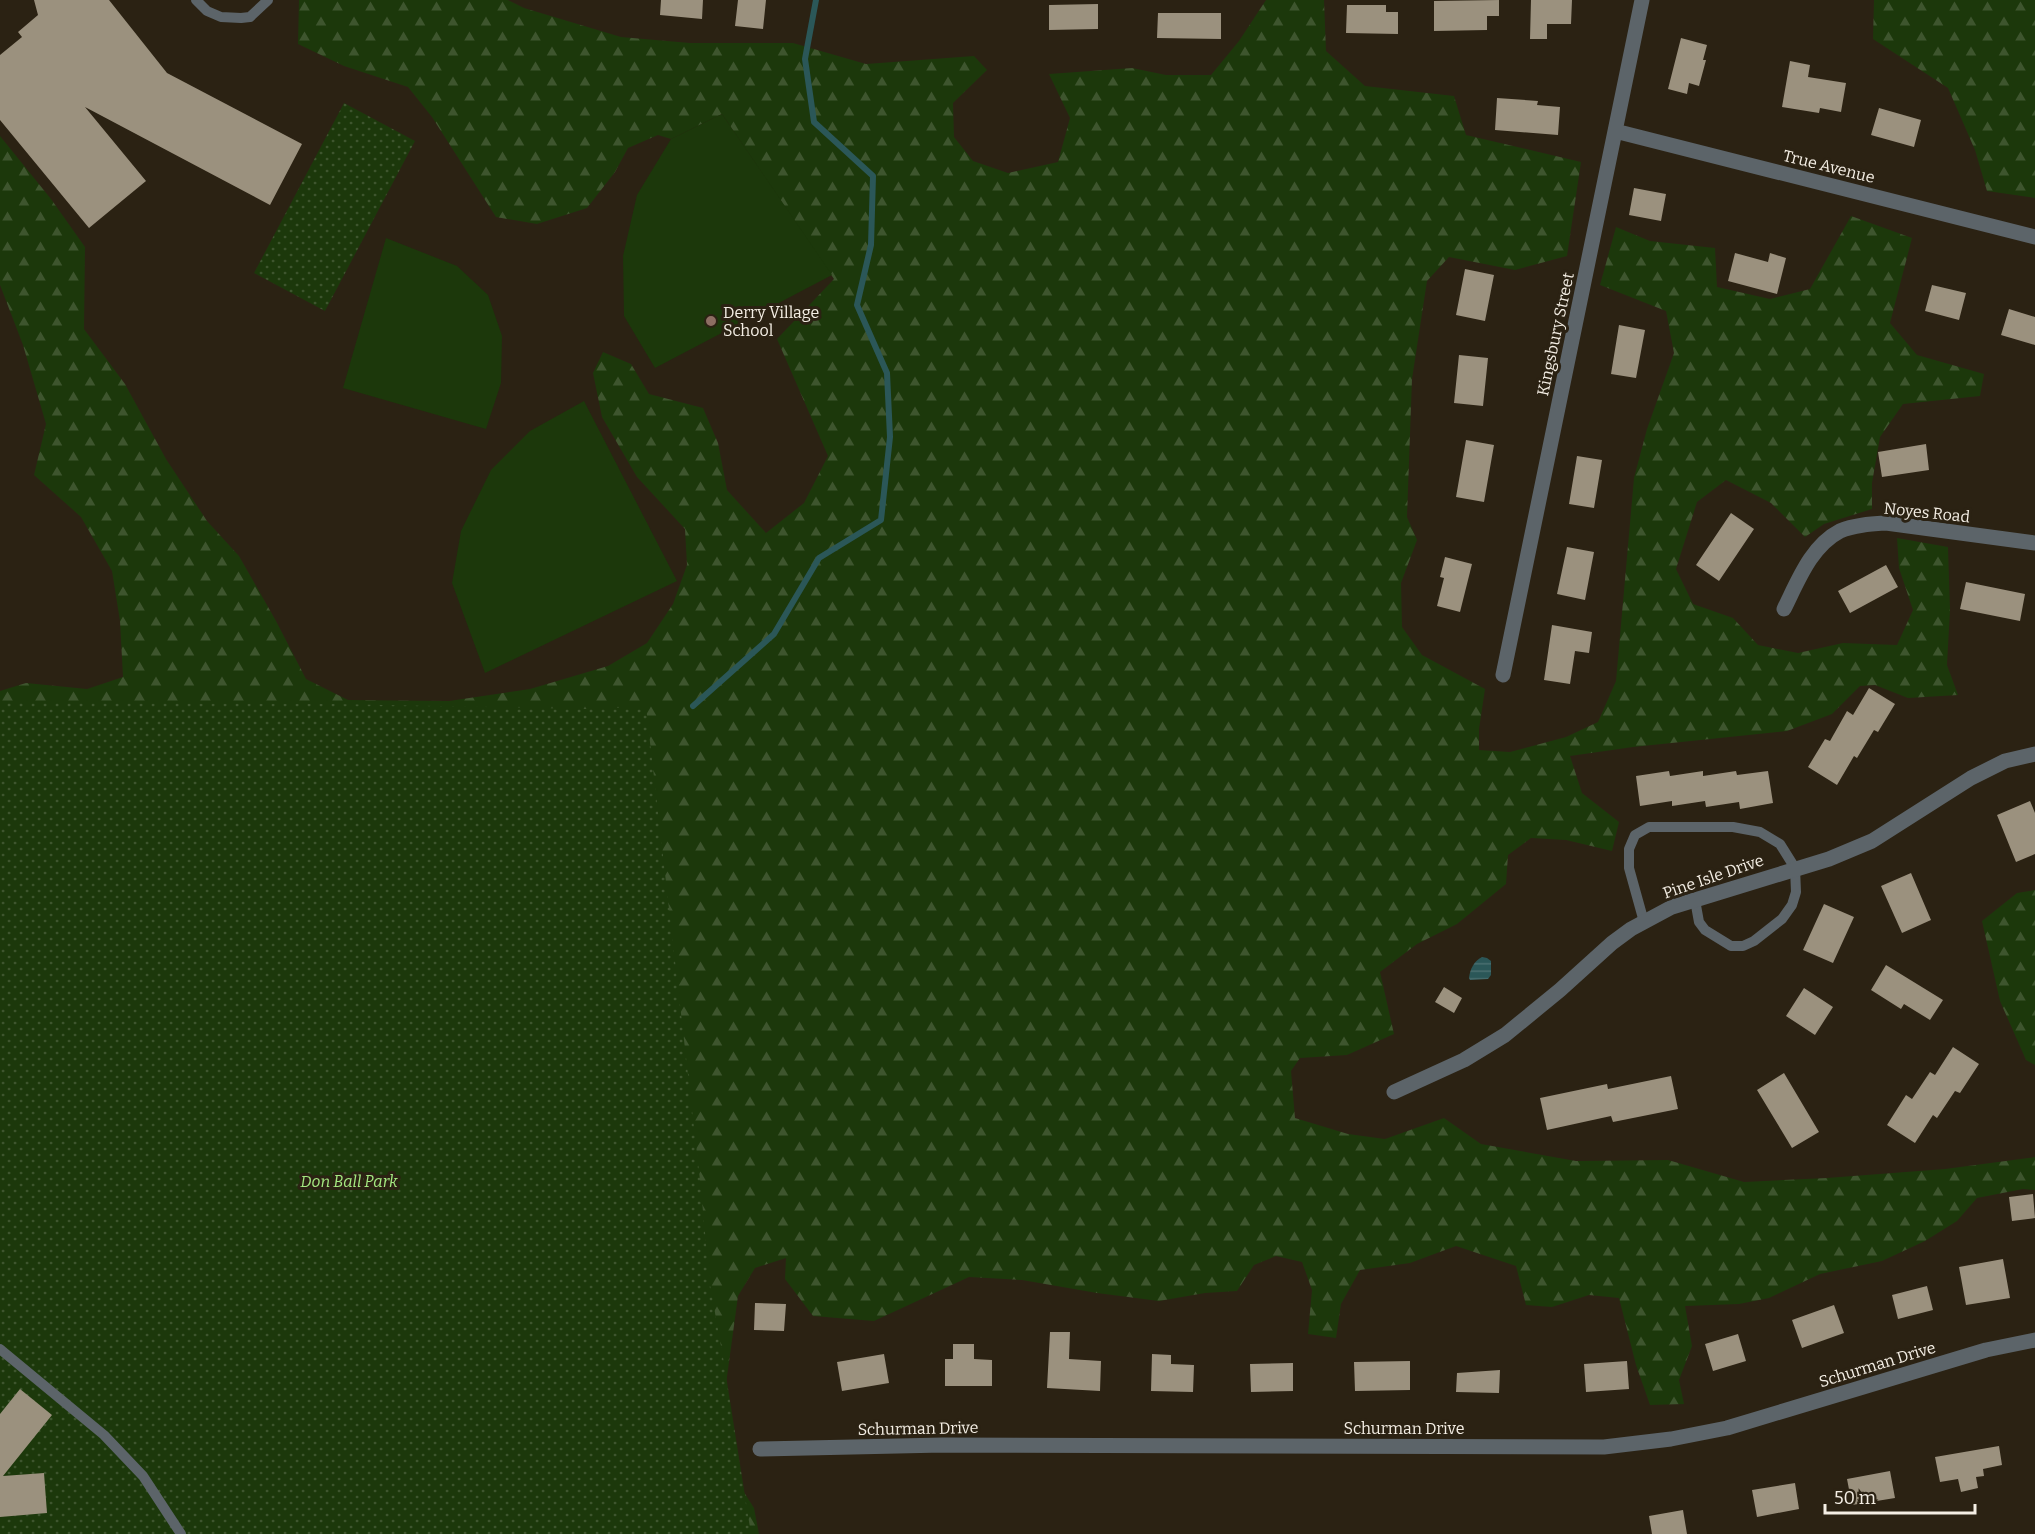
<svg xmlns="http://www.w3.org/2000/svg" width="2035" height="1534" font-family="Bitter,serif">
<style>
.forest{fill:url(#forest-firs)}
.park{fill:url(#park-dots)}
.pitch{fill:#1c380b}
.water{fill:url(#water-rules)}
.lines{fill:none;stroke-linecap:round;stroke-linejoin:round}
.stream{stroke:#2b5758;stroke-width:6}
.building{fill:#9b917e}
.lane{stroke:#5c6469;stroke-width:10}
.street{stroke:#5c6469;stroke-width:15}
.education-dot{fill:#8d6e63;stroke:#2b2213;stroke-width:2}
.labels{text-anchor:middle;stroke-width:6;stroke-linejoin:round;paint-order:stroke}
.street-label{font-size:16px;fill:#f4eee4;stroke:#2b2213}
.poi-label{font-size:16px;fill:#f4eee4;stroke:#2b2213;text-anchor:start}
.park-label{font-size:16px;font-style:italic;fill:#a4e981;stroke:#2b2213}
</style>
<defs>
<pattern id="forest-firs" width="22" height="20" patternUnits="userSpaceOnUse" patternTransform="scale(1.5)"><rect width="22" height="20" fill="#1c380b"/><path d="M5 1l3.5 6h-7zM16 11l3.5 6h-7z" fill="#3e552e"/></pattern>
<pattern id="park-dots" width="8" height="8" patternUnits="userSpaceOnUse" patternTransform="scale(1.5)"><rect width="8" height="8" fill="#1c380b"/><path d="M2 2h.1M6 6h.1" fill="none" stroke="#3e552e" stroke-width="1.8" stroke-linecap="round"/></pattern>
<pattern id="water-rules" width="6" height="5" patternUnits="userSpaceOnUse" patternTransform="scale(1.5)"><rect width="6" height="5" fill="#2b5758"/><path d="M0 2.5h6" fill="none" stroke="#4a6f70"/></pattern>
</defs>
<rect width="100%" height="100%" fill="#2b2213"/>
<path class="forest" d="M 299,0 L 508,0 L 524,8 L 621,37 L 690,43 L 793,43 L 866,64 L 974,56 L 987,70 L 953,103 L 954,137 L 973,161 L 1008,173 L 1058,162 L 1070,118 L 1049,74 L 1132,68 L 1166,75 L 1211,75 L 1239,41 L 1266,0 L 1324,0 L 1326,51 L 1365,86 L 1454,96 L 1466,135 L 1581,162 L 1567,256 L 1515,270 L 1449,257 L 1427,281 L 1412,379 L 1407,517 L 1417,540 L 1401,583 L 1402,627 L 1422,655 L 1485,689 L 1479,729 L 1479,750 L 1510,752 L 1566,737 L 1598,722 L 1616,681 L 1634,478 L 1647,429 L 1674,353 L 1666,311 L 1600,285 L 1616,227 L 1650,241 L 1715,248 L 1717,287 L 1770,299 L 1810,289 L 1851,216 L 1912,238 L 1890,323 L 1917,355 L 1984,374 L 1980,396 L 1903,404 L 1880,437 L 1872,483 L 1872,509 L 1824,524 L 1805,537 L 1771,503 L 1726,480 L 1697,502 L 1676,569 L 1693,604 L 1733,618 L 1758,645 L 1798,653 L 1843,643 L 1897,645 L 1913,610 L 1899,568 L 1897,538 L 1948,547 L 1950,610 L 1947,665 L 1958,695 L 1908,698 L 1875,685 L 1860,686 L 1832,714 L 1787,731 L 1633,747 L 1570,756 L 1582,793 L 1619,822 L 1612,851 L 1566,840 L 1531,838 L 1508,855 L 1506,884 L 1457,924 L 1417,944 L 1380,972 L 1394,1034 L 1347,1055 L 1300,1058 L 1291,1071 L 1295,1118 L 1348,1134 L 1385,1139 L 1444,1118 L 1481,1144 L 1576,1161 L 1668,1160 L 1744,1182 L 1827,1178 L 1945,1169 L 2035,1157 L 2035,1190 L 2023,1189 L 1977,1198 L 1957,1221 L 1925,1241 L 1882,1261 L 1820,1274 L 1769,1298 L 1739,1304 L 1685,1306 L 1692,1346 L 1679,1380 L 1684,1404 L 1650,1405 L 1636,1365 L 1619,1298 L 1589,1295 L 1552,1307 L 1526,1305 L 1516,1266 L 1456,1246 L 1410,1263 L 1360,1270 L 1341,1304 L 1336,1338 L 1308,1334 L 1312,1290 L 1302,1262 L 1276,1256 L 1254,1265 L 1237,1291 L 1205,1293 L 1159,1301 L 1097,1293 L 1022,1280 L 969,1277 L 874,1321 L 813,1316 L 785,1279 L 786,1258 L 755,1268 L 738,1296 L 723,1406 L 730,1470 L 754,1508 L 759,1534 L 229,1534 L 0,1236 L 0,691 L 26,683 L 87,689 L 123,677 L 120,621 L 112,571 L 81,517 L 34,475 L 46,424 L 23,345 L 0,285 L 0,136 L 51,199 L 85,247 L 84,329 L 125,384 L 166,459 L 207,521 L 239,556 L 276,621 L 306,679 L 348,700 L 449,701 L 530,689 L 608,666 L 647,643 L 673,604 L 687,565 L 685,529 L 637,477 L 602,417 L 593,373 L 603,352 L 631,364 L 649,394 L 703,408 L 718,443 L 727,490 L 766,533 L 804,503 L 828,456 L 777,339 L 834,279 L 722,114 L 671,139 L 658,135 L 628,148 L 615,172 L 587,208 L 537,224 L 496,217 L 432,117 L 408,87 L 344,66 L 298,44 Z
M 1874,0 L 2035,0 L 2035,198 L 1987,191 L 1975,150 L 1948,88 L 1873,39 Z
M 2035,890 L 2035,1065 L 2026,1060 L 2000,1001 L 1982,921 L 2017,893 Z"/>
<path class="park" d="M 344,103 L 415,141 L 325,311 L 254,273 Z
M 0,703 L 333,704 L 586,709 L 646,707 L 700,1180 L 710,1285 L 724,1363 L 751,1534 L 0,1534 Z"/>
<path class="pitch" d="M 722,114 L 832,275 L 655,368 L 624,316 L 623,256 L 637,195 L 671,139 Z
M 386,238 L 457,266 L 488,295 L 502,336 L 501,383 L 486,429 L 343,388 Z
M 584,401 L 677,581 L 485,673 L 452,583 L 461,531 L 491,470 L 530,431 Z"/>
<path class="water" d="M 1482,957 L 1487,958 L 1491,961 L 1491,975 L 1488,979 L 1470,980 L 1469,978 C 1470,969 1474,961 1482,957 Z"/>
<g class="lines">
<path class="stream" d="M 693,706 L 774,634 L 819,558 L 881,520 L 890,437 L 887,373 L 857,305 L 871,245 L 873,176 L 814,122 L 805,59 L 816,0"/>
</g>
<path class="building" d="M 34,0 L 109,0 L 167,73 L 302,144 L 270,205 L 85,107 L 146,181 L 89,228 L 0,120 L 0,55 L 22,37 L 18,32 L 38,15 Z
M 661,0 L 703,0 L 702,19 L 660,15 Z
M 738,0 L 766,0 L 763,29 L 735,26 Z
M 1499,0 L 1499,16 L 1487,16 L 1487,30 L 1434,31 L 1434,1 Z
M 1531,0 L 1572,0 L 1571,24 L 1547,24 L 1547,39 L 1530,39 Z
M 1098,4 L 1098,29 L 1049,30 L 1049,5 Z
M 1347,5 L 1386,5 L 1386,12 L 1398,12 L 1398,34 L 1346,33 Z
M 1158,13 L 1221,13 L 1221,39 L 1157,38 Z
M 1681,38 L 1707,45 L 1703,60 L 1706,60 L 1699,86 L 1689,83 L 1687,94 L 1668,89 Z
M 1790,61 L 1810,65 L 1808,77 L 1846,83 L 1841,112 L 1820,108 L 1819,113 L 1782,107 Z
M 1497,98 L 1538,101 L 1537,105 L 1560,107 L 1558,135 L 1495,130 Z
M 1879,108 L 1921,120 L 1914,147 L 1871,135 Z
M 1634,188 L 1666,194 L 1661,221 L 1629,215 Z
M 1735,253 L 1768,262 L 1770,253 L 1786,258 L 1777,294 L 1728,281 Z
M 1465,269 L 1494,275 L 1485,321 L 1456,315 Z
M 1932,285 L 1966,293 L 1959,320 L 1925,311 Z
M 2009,309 L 2035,317 L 2035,345 L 2001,335 Z
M 1619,325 L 1645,330 L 1636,378 L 1611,374 Z
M 1459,355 L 1488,358 L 1483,406 L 1454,403 Z
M 1466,440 L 1494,445 L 1484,502 L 1456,497 Z
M 1926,444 L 1929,470 L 1882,477 L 1878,452 Z
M 1577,456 L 1602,460 L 1594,508 L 1569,504 Z
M 1731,513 L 1754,529 L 1719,581 L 1696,565 Z
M 1567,547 L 1594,552 L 1585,600 L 1557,594 Z
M 1445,557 L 1472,564 L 1460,612 L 1437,606 L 1444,578 L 1440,577 Z
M 1886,565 L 1898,587 L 1850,613 L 1838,591 Z
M 1966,582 L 2025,594 L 2020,621 L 1960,609 Z
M 1552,625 L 1592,632 L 1589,653 L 1575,651 L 1570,684 L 1544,680 Z
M 1869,688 L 1895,704 L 1878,732 L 1874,730 L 1857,758 L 1854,756 L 1837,785 L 1808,767 L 1825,739 L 1830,741 L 1847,711 L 1853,715 Z
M 1669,771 L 1670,776 L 1703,771 L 1703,776 L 1736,771 L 1737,775 L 1768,771 L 1773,803 L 1740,809 L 1739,802 L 1706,807 L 1705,801 L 1672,806 L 1672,801 L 1640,806 L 1636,776 Z
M 2030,801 L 2035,813 L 2035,854 L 2016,862 L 1997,815 Z
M 1911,873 L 1931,920 L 1902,933 L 1881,886 Z
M 1824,904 L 1854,917 L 1833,963 L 1803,950 Z
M 1886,965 L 1943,1000 L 1930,1020 L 1904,1004 L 1901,1009 L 1871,990 Z
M 1444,987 L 1462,998 L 1454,1013 L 1435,1002 Z
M 1804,988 L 1833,1007 L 1815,1035 L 1786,1016 Z
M 1953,1047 L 1979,1064 L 1960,1093 L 1955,1091 L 1937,1118 L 1933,1115 L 1915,1143 L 1887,1125 L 1906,1095 L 1912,1099 L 1930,1072 L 1935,1075 Z
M 1784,1073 L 1819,1132 L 1792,1148 L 1757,1090 Z
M 1671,1076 L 1678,1109 L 1613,1122 L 1611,1116 L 1547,1130 L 1540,1098 L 1607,1084 L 1608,1089 Z
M 2033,1194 L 2035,1218 L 2012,1221 L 2009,1197 Z
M 2003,1259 L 2010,1298 L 1966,1305 L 1959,1267 Z
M 1927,1286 L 1933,1310 L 1898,1319 L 1892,1295 Z
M 755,1303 L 786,1304 L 784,1331 L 754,1330 Z
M 1834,1305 L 1844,1333 L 1802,1348 L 1792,1320 Z
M 1050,1332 L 1070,1332 L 1069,1359 L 1101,1361 L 1100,1391 L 1047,1388 Z
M 1738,1334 L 1746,1361 L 1713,1371 L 1705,1344 Z
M 953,1344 L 974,1344 L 974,1359 L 992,1360 L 992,1386 L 945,1386 L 945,1359 L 953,1359 Z
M 884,1354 L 889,1383 L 842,1391 L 837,1362 Z
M 1152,1354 L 1171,1355 L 1171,1364 L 1194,1365 L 1193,1392 L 1151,1391 Z
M 1410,1361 L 1410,1390 L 1355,1391 L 1354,1362 Z
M 1627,1361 L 1629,1389 L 1586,1392 L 1584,1364 Z
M 1293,1363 L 1293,1391 L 1251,1392 L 1250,1364 Z
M 1500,1370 L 1499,1393 L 1456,1392 L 1457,1373 Z
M 20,1389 L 52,1415 L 3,1476 L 44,1473 L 47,1513 L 0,1517 L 0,1414 Z
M 1999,1446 L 2002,1465 L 1983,1469 L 1984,1476 L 1976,1477 L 1978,1488 L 1961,1492 L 1958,1479 L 1940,1482 L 1935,1457 Z
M 1890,1471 L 1895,1498 L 1852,1505 L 1847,1479 Z
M 1795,1483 L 1799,1509 L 1757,1517 L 1752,1490 Z
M 1683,1510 L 1687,1534 L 1652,1534 L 1649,1516 Z"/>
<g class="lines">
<path class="lane" d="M 196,0 L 207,11 L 221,17 L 241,18 L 250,17 L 268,0
M 1644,922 L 1629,868 L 1629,849 L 1635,835 L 1649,827 L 1733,827 L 1760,832 L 1780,844 L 1795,868 L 1796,892 L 1792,905 L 1782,919 L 1754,941 L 1743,946 L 1731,946 L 1705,930 L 1699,922 L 1695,900
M 0,1349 L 104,1435 L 143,1476 L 181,1534"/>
<path class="street" d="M 1615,131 L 2035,237
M 1784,609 C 1798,581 1811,546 1840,531 C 1854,525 1871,524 1886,523 L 2035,543
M 1503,675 L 1642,0
M 1394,1092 L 1464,1060 L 1505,1035 L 1560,990 L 1612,943 L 1631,929 L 1672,907 L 1829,859 L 1872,841 L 1971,778 L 2005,761 L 2035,754
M 760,1449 L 943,1445 L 1604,1447 L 1671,1439 L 1727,1428 L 1986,1350 L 2035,1340"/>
</g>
<circle class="education-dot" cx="711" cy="321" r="6"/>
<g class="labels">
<g class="street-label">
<text transform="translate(1829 166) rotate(14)" y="6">True Avenue</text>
<text transform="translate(1555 334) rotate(-78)" y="6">Kingsbury Street</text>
<text transform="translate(1927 512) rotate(6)" y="6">Noyes Road</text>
<text transform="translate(1713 876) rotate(-19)" y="6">Pine Isle Drive</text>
<text transform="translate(1877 1364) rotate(-17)" y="6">Schurman Drive</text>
<text transform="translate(918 1428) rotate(-1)" y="6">Schurman Drive</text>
<text x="1404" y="1434">Schurman Drive</text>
</g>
<g class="poi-label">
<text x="723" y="318">Derry Village<tspan x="723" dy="18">School</tspan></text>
</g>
<g class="park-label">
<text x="349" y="1187">Don Ball Park</text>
</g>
</g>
<path d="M1825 1504v9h150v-9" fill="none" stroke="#f4eee4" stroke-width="3"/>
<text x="1834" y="1504" font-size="18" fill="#f4eee4" stroke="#2b2213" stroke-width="4.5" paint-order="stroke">50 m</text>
</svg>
